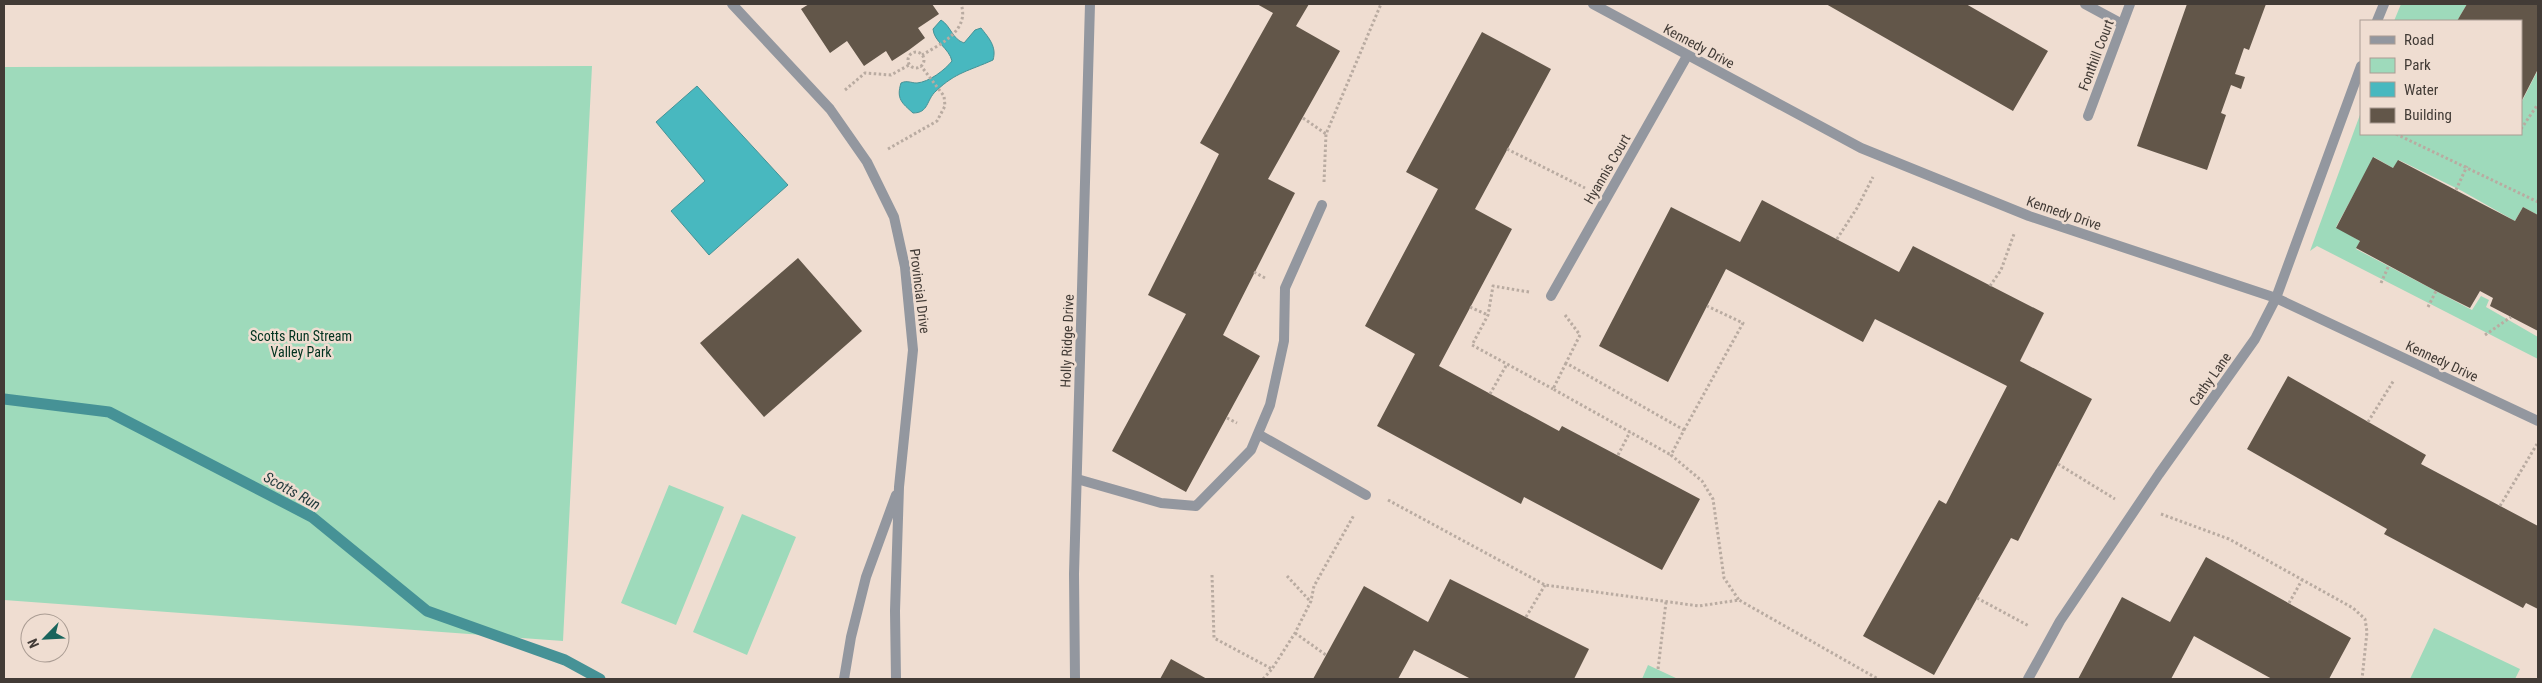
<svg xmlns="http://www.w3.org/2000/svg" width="2542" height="683" font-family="'Roboto Condensed',sans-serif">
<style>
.green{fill:#9edabb}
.water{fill:#48b8bf;stroke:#469296}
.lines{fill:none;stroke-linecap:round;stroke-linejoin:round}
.stream{stroke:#469296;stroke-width:11}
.building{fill:#625649}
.path{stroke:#b9aba1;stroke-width:3;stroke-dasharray:2.5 2.5;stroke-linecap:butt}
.service{stroke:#93979f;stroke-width:10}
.minor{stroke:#93979f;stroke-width:10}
.labels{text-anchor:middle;stroke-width:5;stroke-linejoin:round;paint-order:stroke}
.street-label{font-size:14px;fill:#423b36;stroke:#efddd1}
.park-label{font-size:14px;fill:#00321f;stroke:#efddd1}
.water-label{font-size:15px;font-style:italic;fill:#1f383a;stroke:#efddd1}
</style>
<rect width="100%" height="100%" fill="#efddd1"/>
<path class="green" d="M 2401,4 L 2467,4 L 2457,21 L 2394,21 Z
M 592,66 L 563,641 L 4,600 L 4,67 Z
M 2538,70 L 2538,215 L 2523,207 L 2515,221 L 2462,191 L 2399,160 L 2393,168 L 2374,157 L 2336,227 L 2360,241 L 2356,249 L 2472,310 L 2481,296 L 2489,300 L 2486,307 L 2538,337 L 2538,359 L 2317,246 L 2310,251 L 2361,112 L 2361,134 L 2521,134 L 2521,103 Z
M 669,485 L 724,507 L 676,625 L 621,603 Z
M 742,514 L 796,537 L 747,655 L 693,632 Z
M 2434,628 L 2520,669 L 2515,679 L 2410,679 Z
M 1648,665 L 1678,679 L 1642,679 Z"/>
<path class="water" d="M 941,20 C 951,26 952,39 964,43 L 975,30 L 981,28 C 989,38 997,47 993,60 C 969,71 956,72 936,91 C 926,100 929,113 913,113 C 902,103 896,99 901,83 C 907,80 911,83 917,83 C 929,82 945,70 952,61 C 949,48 934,42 933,29 Z
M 697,86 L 788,185 L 709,255 L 671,211 L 705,181 L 656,122 Z"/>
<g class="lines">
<path class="stream" d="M 4,399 L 109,412 L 312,517 L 427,611 L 565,660 L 600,679"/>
</g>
<path class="building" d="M 809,4 L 932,4 L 939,14 L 918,28 L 925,38 L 909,50 L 892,61 L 886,51 L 864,66 L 847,41 L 830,53 L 801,9 Z
M 1257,4 L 1309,4 L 1296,26 L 1340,51 L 1268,179 L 1295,193 L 1223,335 L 1260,356 L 1186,492 L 1112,451 L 1186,314 L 1148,295 L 1219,154 L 1200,143 L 1273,13 Z
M 1826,4 L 1966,4 L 2048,51 L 2013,111 Z
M 2187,4 L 2266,4 L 2249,50 L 2244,48 L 2235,74 L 2245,77 L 2241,89 L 2231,85 L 2221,113 L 2226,115 L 2207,170 L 2137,146 Z
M 2467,4 L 2538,4 L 2538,69 L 2521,102 L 2521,21 L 2457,21 Z
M 1482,32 L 1551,69 L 1475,209 L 1512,229 L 1439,366 L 1559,431 L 1562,426 L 1700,499 L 1662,570 L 1524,497 L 1521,504 L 1377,426 L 1415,354 L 1365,326 L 1438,189 L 1406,172 Z
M 2373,157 L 2393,168 L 2398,160 L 2515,221 L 2523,207 L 2538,215 L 2538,331 L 2490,306 L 2493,298 L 2480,291 L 2470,308 L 2436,291 L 2356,248 L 2360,241 L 2336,228 Z
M 1762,200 L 1899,272 L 1913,246 L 2044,313 L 2020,361 L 2092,399 L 2018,541 L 2011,538 L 1934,675 L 1863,636 L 1939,500 L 1946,504 L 2007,386 L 1875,319 L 1863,342 L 1726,269 L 1668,382 L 1599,346 L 1671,207 L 1740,242 Z
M 798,258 L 862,331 L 764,417 L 700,343 Z
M 2288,376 L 2426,455 L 2421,464 L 2538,526 L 2538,609 L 2526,603 L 2523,608 L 2384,534 L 2387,529 L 2247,449 Z
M 2206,557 L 2351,638 L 2329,679 L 2272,679 L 2194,636 L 2171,679 L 2078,679 L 2122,597 L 2170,622 Z
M 1450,579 L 1589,649 L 1574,679 L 1471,679 L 1414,650 L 1398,679 L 1313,679 L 1364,586 L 1428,622 Z
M 1171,659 L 1207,679 L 1160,679 Z"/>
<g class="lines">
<path class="path" d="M908 60a8 8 0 1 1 16 0a8 8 0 1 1-16 0Z
M 922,55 C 941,44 970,30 961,4
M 845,90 L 865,73 L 891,75 L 909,65
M 1303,118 L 1326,134
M 2521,129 L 2538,104
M 2396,134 L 2538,202
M 888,149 L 937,121 L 945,106 L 944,96 L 921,66
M 1507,149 L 1585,188
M 1324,182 L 1326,134 L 1381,4
M 2456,190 L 2467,166
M 1837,239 L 1857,208 L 1873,177
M 1254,272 L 1265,278
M 2381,283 L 2389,265
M 1990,286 L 2001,270 L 2014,234
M 1529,292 L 1493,286 L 1488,315 L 1472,345 L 1553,389
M 1470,307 L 1488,315
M 2428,307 L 2436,291
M 1565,315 L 1580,335 L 1566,363 L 1684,430 L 1671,455 L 1702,481 L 1713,499 L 1724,578 L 1739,600
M 2485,335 L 2511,317
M 1566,363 L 1553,389 L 1671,455
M 1490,394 L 1507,364
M 1227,418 L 1237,423
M 2368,422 L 2394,380
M 1684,430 L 1743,323 L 1707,306
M 1618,455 L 1630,432
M 2058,464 L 2115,499
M 1388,500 L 1545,585 L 1699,606 L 1739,600 L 1878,679
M 2500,506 L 2537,444
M 2161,514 L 2229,539 L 2353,608 L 2365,619 L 2367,632 L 2362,679
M 1212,575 L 1214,638 L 1272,669 L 1295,633 L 1311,601 L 1314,586 L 1354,515
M 1287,576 L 1310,601
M 1977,598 L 2029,626
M 2289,603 L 2302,580
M 1526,617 L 1545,585
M 1295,633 L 1326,655
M 1658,669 L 1666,602
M 1263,679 L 1272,669"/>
<path class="service" d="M 1258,434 L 1366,495
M 1077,479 L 1161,503 L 1196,506 L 1251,450 L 1270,405 L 1284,341 L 1285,288 L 1322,205"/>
<path class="minor" d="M 732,4 L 830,109 L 867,162 L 894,217 L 905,267 L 913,350 L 899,487 L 895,611 L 896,679
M 1593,4 L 1861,148 L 2029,216 L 2276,298 L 2538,421
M 2085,4 L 2122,24
M 2377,21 L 2384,4
M 2088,116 L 2130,4
M 1551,296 L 1687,56
M 844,679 L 851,637 L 866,577 L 896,495
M 1075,679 L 1074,574 L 1090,4
M 2028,679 L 2060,621 L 2159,474 L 2255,339 L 2276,298 L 2361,66"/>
</g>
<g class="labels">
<g class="street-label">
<text transform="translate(1699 46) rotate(28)" y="5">Kennedy Drive</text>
<text transform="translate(2096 55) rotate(-69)" y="5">Fonthill Court</text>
<text transform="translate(1607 169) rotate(-60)" y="5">Hyannis Court</text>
<text transform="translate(2064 213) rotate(19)" y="5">Kennedy Drive</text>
<text transform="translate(920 291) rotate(83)" y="5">Provincial Drive</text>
<text transform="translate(1067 341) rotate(-88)" y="5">Holly Ridge Drive</text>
<text transform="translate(2442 361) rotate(25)" y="5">Kennedy Drive</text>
<text transform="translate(2210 379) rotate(-55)" y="5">Cathy Lane</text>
</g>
<g class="park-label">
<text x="301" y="341">Scotts Run Stream<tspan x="301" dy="16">Valley Park</tspan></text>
</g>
<g class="water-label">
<text transform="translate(292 491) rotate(29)" y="5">Scotts Run</text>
</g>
</g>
<rect width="2542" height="683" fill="none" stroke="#423b36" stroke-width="10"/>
<rect x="2360" y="20" width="162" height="115" fill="#efddd1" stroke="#aa9c93"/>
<rect x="2370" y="36" width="25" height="8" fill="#93979f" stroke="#aa9c93"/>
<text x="2404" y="45" font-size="15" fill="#423b36">Road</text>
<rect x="2370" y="58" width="25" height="15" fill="#9edabb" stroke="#aa9c93"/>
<text x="2404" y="70" font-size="15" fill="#423b36">Park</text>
<rect x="2370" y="82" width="25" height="15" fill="#48b8bf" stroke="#aa9c93"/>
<text x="2404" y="95" font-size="15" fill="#423b36">Water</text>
<rect x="2370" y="108" width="25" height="15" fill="#625649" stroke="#aa9c93"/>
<text x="2404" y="120" font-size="15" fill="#423b36">Building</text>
<g transform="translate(45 638) rotate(246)"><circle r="24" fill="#efddd1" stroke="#aa9c93"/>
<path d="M0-4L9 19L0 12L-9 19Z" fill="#19645c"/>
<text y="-8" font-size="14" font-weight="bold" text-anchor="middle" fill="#423b36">N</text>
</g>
</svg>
